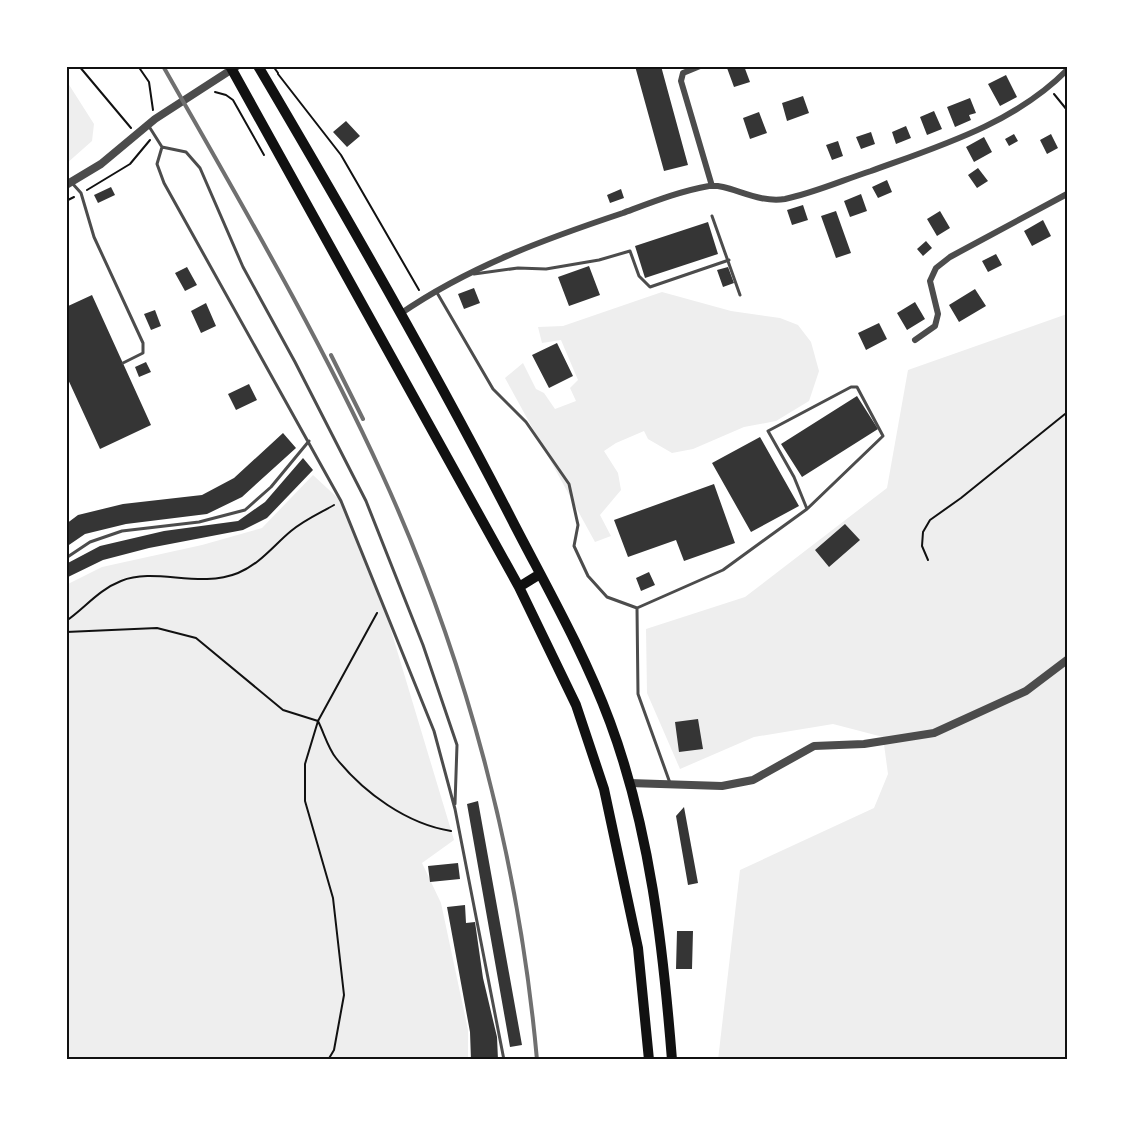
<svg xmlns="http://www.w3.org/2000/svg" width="1133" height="1126" font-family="'DejaVu Sans',sans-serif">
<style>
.green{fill:#eee}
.building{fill:#353535}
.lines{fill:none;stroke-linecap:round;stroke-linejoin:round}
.path{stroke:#111;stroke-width:2}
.service{stroke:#4c4c4c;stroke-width:3}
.minor{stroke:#4c4c4c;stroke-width:6}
.tertiary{stroke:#4c4c4c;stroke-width:8}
.trunk{stroke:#111;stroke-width:10}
.rail{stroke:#707070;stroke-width:4}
.neatline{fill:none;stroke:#111;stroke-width:2}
</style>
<rect width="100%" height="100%" fill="#fff"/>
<path class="green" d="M 66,80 L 94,124 L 92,141 L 66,164 Z
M 662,292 L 731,311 L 780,318 L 798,325 L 811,342 L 819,371 L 809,401 L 776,421 L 744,427 L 693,449 L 672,453 L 648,439 L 644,431 L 616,443 L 604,451 L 618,473 L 621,490 L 600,515 L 611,536 L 595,542 L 505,378 L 523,363 L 536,389 L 544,393 L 555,409 L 576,401 L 570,388 L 578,380 L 561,340 L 542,343 L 538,327 L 563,326 Z
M 1067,314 L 1067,1060 L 718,1060 L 740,870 L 874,808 L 888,774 L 883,737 L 833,724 L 754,737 L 680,769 L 647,693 L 646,629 L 745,597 L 887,488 L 908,370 Z
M 313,475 L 341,501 L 387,617 L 454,840 L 422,863 L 441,903 L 468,1030 L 468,1060 L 66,1060 L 66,585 L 102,567 L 202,545 L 262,528 Z"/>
<path class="building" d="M 635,66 L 661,66 L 688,165 L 664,171 Z
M 732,66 L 744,66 L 750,82 L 734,87 L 727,68 Z
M 1006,75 L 1017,97 L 1000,106 L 988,84 Z
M 803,96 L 809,113 L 787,121 L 782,103 Z
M 970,98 L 976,113 L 969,115 L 971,120 L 955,127 L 947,107 Z
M 934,111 L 942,129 L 927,135 L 920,117 Z
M 759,112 L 767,133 L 750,139 L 743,118 Z
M 346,121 L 360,136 L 347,147 L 333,132 Z
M 906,126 L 911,138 L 896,144 L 892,132 Z
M 871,132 L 875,144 L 861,149 L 856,137 Z
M 1014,134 L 1018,141 L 1009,146 L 1005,139 Z
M 1051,134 L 1058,148 L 1047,154 L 1040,140 Z
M 984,137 L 992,152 L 974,162 L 966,147 Z
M 838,141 L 843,156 L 832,160 L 826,145 Z
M 978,168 L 988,181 L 977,188 L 968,175 Z
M 887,180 L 892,192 L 878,198 L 872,187 Z
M 111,187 L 115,195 L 98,203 L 94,195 Z
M 621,189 L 624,198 L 610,203 L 607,195 Z
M 861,194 L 867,211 L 850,217 L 844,201 Z
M 803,205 L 808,220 L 792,225 L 787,210 Z
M 836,211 L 851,253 L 836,258 L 821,216 Z
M 940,211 L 950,228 L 937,236 L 927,219 Z
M 1043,220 L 1051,236 L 1032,246 L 1024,231 Z
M 708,222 L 718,254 L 645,278 L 635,246 Z
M 926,241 L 932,248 L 923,256 L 917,249 Z
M 996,254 L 1002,265 L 988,272 L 982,261 Z
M 589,266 L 600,295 L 569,306 L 558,277 Z
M 187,267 L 197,285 L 185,291 L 175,273 Z
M 728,267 L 734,283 L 723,287 L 717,270 Z
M 474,288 L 480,303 L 464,309 L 458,294 Z
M 975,289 L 986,306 L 959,322 L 949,305 Z
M 92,295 L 151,425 L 100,449 L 66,375 L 66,307 Z
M 915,302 L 925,319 L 907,330 L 897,313 Z
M 206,303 L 216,326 L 201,333 L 191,311 Z
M 155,310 L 161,326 L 151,330 L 144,314 Z
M 879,323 L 887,339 L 866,350 L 858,333 Z
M 557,343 L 573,376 L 549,388 L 532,355 Z
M 146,362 L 151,372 L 139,377 L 135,367 Z
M 249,384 L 257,400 L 236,410 L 228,394 Z
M 857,396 L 878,429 L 802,477 L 781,444 Z
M 283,433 L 296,448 L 242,497 L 207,514 L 126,524 L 85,534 L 66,547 L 66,524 L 78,515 L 123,504 L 202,495 L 234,478 Z
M 760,437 L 799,506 L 751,532 L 712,463 Z
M 303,458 L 313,470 L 267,518 L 243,530 L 149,548 L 103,560 L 66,578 L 66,564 L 100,546 L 164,531 L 238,521 L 265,502 Z
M 714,484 L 735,543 L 684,561 L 676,540 L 628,557 L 614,520 Z
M 845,524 L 860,540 L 829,567 L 815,550 Z
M 649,572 L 655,585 L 641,591 L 636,578 Z
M 698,719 L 703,749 L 679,752 L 675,722 Z
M 478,801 L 522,1045 L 510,1047 L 467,804 Z
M 684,807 L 698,883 L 688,885 L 676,816 Z
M 458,863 L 460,879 L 430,882 L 428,866 Z
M 465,905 L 466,923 L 475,922 L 483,978 L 497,1037 L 498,1060 L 471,1060 L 470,1032 L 447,907 Z
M 677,931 L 693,931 L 692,969 L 676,969 Z"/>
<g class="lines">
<path class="path" d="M 79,66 L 131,128
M 138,66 L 149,82 L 153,110
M 273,66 L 278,73
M 278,74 L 341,155 L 419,290
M 215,92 L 226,95 L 233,100 L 264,155
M 1054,94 L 1067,110
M 87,190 L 130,164 L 150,140
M 66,201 L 74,197
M 928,560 L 922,546 L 923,532 L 930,520 L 961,498 L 1065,414
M 66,621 C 85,608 98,590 121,581 C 155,567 199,589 238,573 C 260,564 274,545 291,531 C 304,520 320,513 334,505
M 66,632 L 157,628 L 196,638 L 283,710 L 318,721 C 324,733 328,748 336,758 C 364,793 407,824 451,831
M 328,1060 L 334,1050 L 344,995 L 333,898 L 305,801 L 305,764 L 318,721 L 377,613"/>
<path class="service" d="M 150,128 L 162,147 L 186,152 L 200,168 L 243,267 L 295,362 L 366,501 L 423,645 L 457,745 L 455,804
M 162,147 L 157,164 L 164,183 L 341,501 L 434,731 L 455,809 L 504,1060
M 72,183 L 81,193 L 94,237 L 143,343 L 143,353 L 123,363
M 712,216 L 740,295
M 474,274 L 518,268 L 546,269 L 599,260 L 630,251 L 639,276 L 650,287 L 729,260
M 436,291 L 493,389 L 526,422 L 569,484 L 578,525 L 574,546 L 588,576 L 607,597 L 637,608
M 66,558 L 90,542 L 122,531 L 199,522 L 245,510 L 271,487 L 309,441
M 670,783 L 638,694 L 637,608 L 723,570 L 807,509 L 794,477 L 768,431 L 851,387 L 857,387 L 883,436 L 807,509"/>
<path class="minor" d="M 700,66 L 683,73 L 681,81 L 712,186
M 400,314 C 468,267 545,239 623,213 C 650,203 680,191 709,186 C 728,183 757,204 785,199 C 814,193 843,180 871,171 C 940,146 1015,123 1067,70
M 915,340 L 935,326 L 938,314 L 930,281 L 936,268 L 950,257 L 1067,194"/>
<path class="tertiary" d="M 66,185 L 101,164 L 155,119 L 237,66
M 629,783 L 722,786 L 753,780 L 814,746 L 864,744 L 934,733 L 1026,691 L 1067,660"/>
<path class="trunk" d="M 230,66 L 519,587 L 576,705 L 604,789 L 638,948 L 649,1060
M 258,66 C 346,215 433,366 512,520 C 546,586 584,652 610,722 C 650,830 663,946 672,1060
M 519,587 L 540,574"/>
<path class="rail" d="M 163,66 C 239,200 318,334 382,474 C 466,658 519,859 537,1060
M 331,355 L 363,419"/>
</g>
<rect width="1133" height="1126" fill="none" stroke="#ffffff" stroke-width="135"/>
<rect x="68" y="68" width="998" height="990" class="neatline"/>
</svg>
